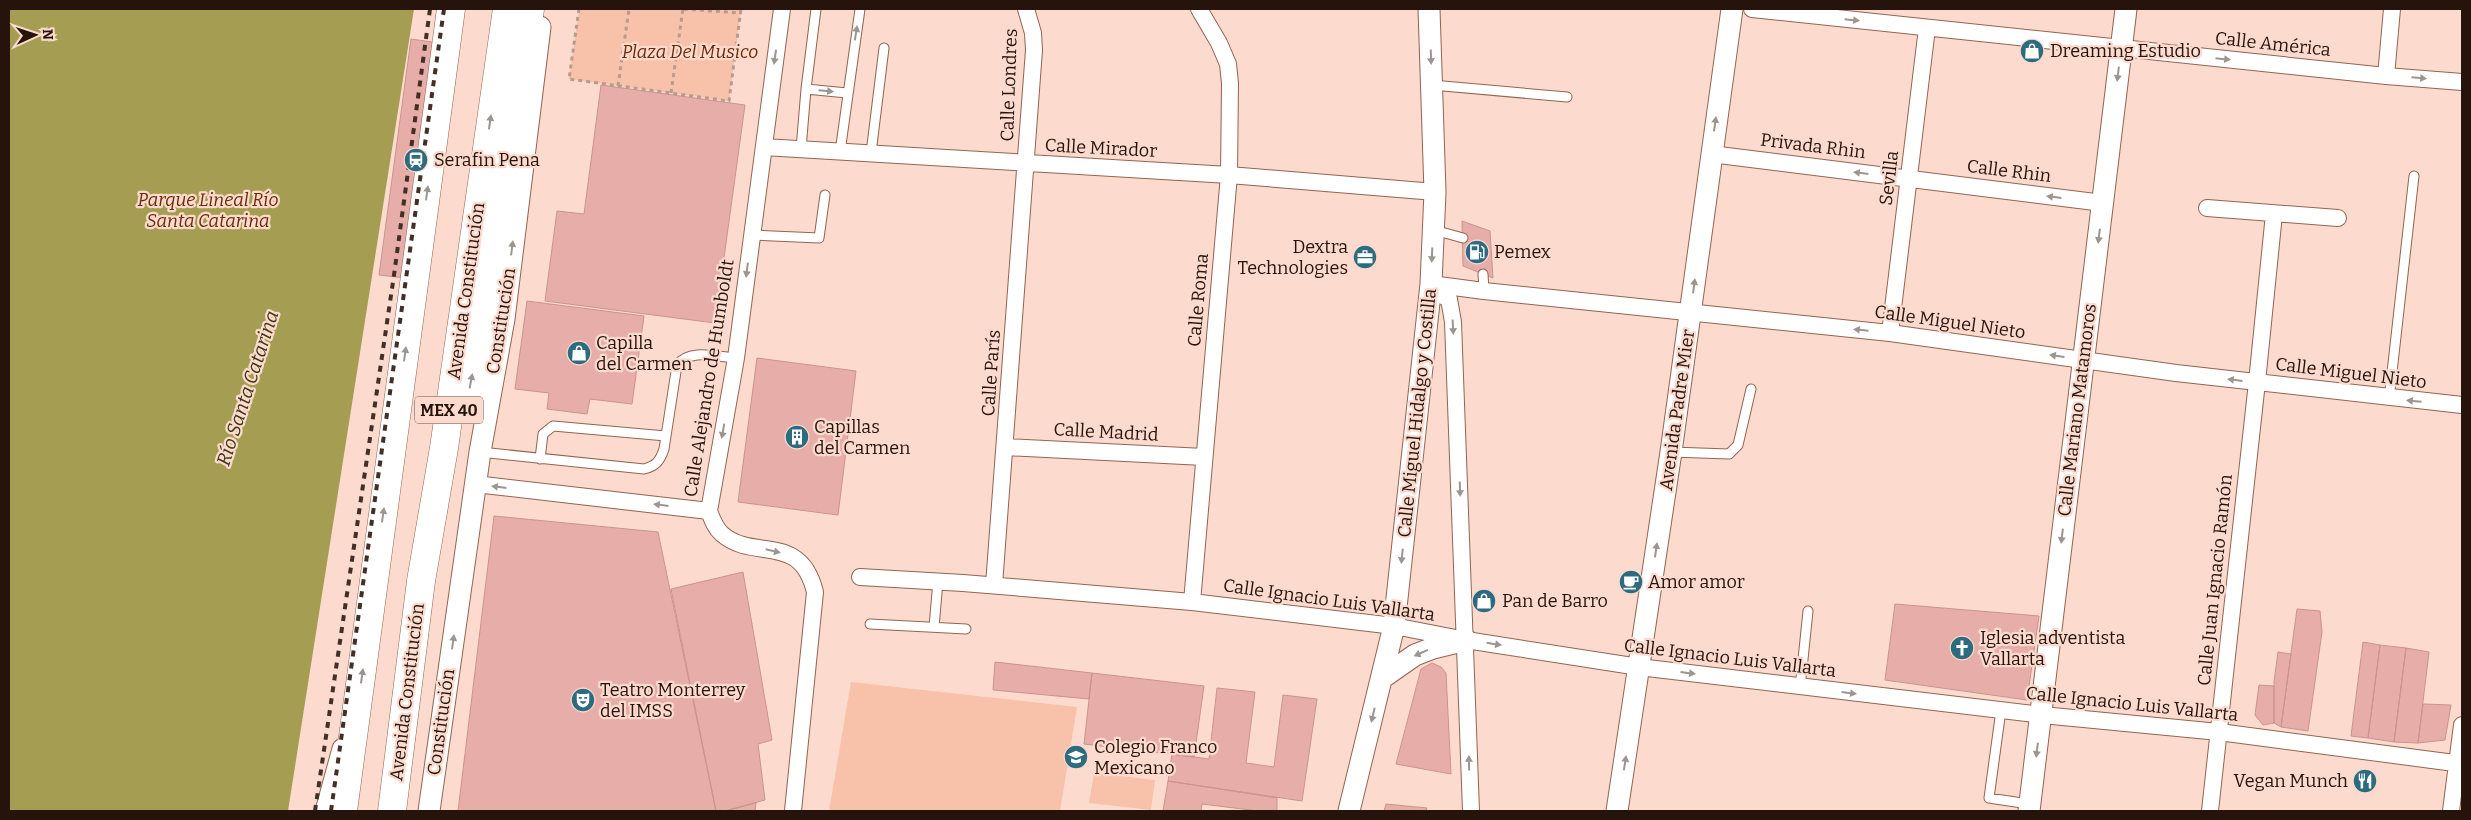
<svg xmlns="http://www.w3.org/2000/svg" width="2471" height="820" font-family="Bitter,serif">
<style>
.green{fill:#f8c1a9}
.water{fill:#a59e52}
.building{fill:#e7aea9;stroke:#ca938f}
.lines{fill:none;stroke-linecap:round;stroke-linejoin:round}
.service-casing{stroke:#926450;stroke-width:11}
.minor-casing{stroke:#926450;stroke-width:18}
.tertiary-casing{stroke:#926450;stroke-width:23}
.trunk-casing{stroke:#926450;stroke-width:29}
.path{stroke:#b79b8f;stroke-width:3;stroke-dasharray:4 4;stroke-linecap:butt}
.service{stroke:#fff;stroke-width:9}
.minor{stroke:#fff;stroke-width:16}
.tertiary{stroke:#fff;stroke-width:21}
.trunk{stroke:#fff;stroke-width:28}
.rail{stroke:#432f26;stroke-width:4;stroke-dasharray:6 6;stroke-linecap:butt}
.oneway{fill:#9d9592}
.labels{text-anchor:middle;stroke-width:4.5;stroke-linejoin:round;paint-order:stroke}
.shield{fill:#fcdbce;stroke:#665046;stroke-width:1}
.shield-label{font-size:16px;font-weight:bold;fill:#26140c}
.street-label{font-size:18px;fill:#26140c;stroke:#fcdbce}
.poi-label{font-size:18px;fill:#26140c;stroke:#fcdbce;text-anchor:start}
.park-label{font-size:18px;font-style:italic;fill:#6b2a06;stroke:#fcdbce}
.water-label{font-size:19px;font-style:italic;fill:#393614;stroke:#fcdbce}
</style>
<rect width="100%" height="100%" fill="#fcdbce"/>
<path class="green" d="M 579,9 L 741,9 L 729,101 L 569,79 Z
M 851,682 L 1077,707 L 1060,811 L 829,811 Z
M 1094,773 L 1155,780 L 1151,810 L 1089,803 Z"/>
<path class="water" d="M 9,9 L 414,9 L 288,811 L 9,811 Z"/>
<path class="building" d="M 411,39 L 453,45 L 422,280 L 379,275 Z
M 601,85 L 745,105 L 715,323 L 545,301 L 557,211 L 584,214 Z
M 1462,221 L 1490,231 L 1493,278 L 1463,266 Z
M 527,301 L 644,316 L 632,404 L 590,399 L 587,414 L 547,409 L 549,393 L 515,389 Z
M 757,358 L 856,371 L 838,515 L 738,502 Z
M 494,516 L 658,532 L 716,811 L 458,811 Z
M 743,572 L 772,740 L 758,744 L 765,800 L 725,811 L 716,811 L 671,589 Z
M 1895,604 L 2039,616 L 2027,700 L 1885,680 Z
M 2297,609 L 2320,611 L 2322,632 L 2308,731 L 2281,727 Z
M 2363,642 L 2380,645 L 2368,738 L 2351,736 Z
M 2380,645 L 2406,648 L 2394,742 L 2368,738 Z
M 2406,648 L 2429,652 L 2418,743 L 2394,742 Z
M 2278,652 L 2291,654 L 2281,727 L 2274,723 L 2274,682 Z
M 995,662 L 1092,673 L 1089,699 L 993,690 Z
M 1432,663 L 1441,667 L 1446,673 L 1451,774 L 1396,764 L 1421,669 Z
M 1092,673 L 1204,686 L 1194,757 L 1084,744 Z
M 2259,685 L 2274,686 L 2274,723 L 2263,725 L 2255,715 Z
M 1217,688 L 1255,692 L 1246,763 L 1274,767 L 1283,695 L 1317,699 L 1302,801 L 1168,781 L 1172,754 L 1209,759 Z
M 2423,704 L 2451,705 L 2445,740 L 2418,743 Z
M 1168,781 L 1277,798 L 1277,811 L 1258,811 L 1202,804 L 1201,811 L 1163,811 Z
M 756,803 L 755,811 L 725,811 Z
M 1386,804 L 1427,808 L 1426,811 L 1384,811 Z"/>
<g class="lines">
<g class="service-casing">
<path id="service" d="M 816,9 L 806,89 L 847,93
M 1432,85 L 1567,97
M 801,149 L 806,89
M 840,152 L 860,9
M 871,153 L 884,48
M 1434,230 L 1463,238
M 751,235 L 819,238 L 825,195
M 1483,274 L 1484,291
M 2389,399 L 2414,176
M 480,452 L 644,469 C 656,466 660,461 664,449 L 677,365 C 690,348 717,357 736,358
M 1671,452 L 1729,454 L 1738,445 L 1751,389
M 540,459 L 543,434 L 553,426 L 666,436
M 870,624 L 966,629
M 934,627 L 938,581
M 1800,688 L 1808,611
M 2001,710 L 1989,798 L 2029,804"/>
</g>
<g class="minor-casing">
<path id="minor" d="M 782,9 L 736,358 L 709,511 C 712,519 715,528 722,534 C 754,562 800,531 815,592 L 793,811
M 1752,9 L 2386,76 L 2462,82
M 2386,76 L 2392,9
M 764,147 L 1229,175 L 1435,192
M 1711,154 L 2103,203
M 2207,208 L 2338,218
M 1431,284 L 1484,291 L 1890,333 L 2176,373 L 2462,405
M 1431,290 L 1449,299 L 1453,322 L 1471,811
M 1890,333 L 1927,28
M 1005,447 L 1204,457
M 475,484 L 709,511
M 860,577 L 963,583 L 1192,602 L 1394,626 L 1466,640 L 1639,667 L 2042,715 L 2219,732 L 2462,764
M 994,585 L 1034,50 L 1033,33 L 1026,9
M 1192,602 L 1229,175 L 1230,83 L 1228,64 L 1219,43 L 1199,9
M 2210,811 L 2257,382 L 2274,214
M 2451,811 L 2462,725"/>
</g>
<g class="tertiary-casing">
<path id="tertiary" d="M 1382,678 L 1415,655 L 1433,648 L 1466,640
M 326,811 L 343,749
M 429,811 L 480,452 L 504,319 L 540,27
M 1349,811 L 1394,626 L 1431,284 L 1435,192 L 1429,9
M 1617,811 L 1671,452 L 1732,9
M 2029,811 L 2126,9"/>
</g>
<g class="trunk-casing">
<path id="trunk" d="M 470,386 C 494,261 510,134 530,9
M 343,811 L 451,9
M 392,811 L 421,581 L 444,448 L 507,9"/>
</g>
<path class="path" d="M 579,9 L 569,79 L 729,101 L 741,9
M 684,9 L 741,13
M 618,86 L 629,9
M 671,93 L 683,9"/>
<use href="#service" class="service"/>
<use href="#minor" class="minor"/>
<use href="#tertiary" class="tertiary"/>
<use href="#trunk" class="trunk"/>
<path class="rail" d="M 315,811 L 394,275 L 430,9
M 331,811 L 444,9"/>
</g>
<defs><path id="oneway-solid" d="M-6-.8H1V-3.2L6.5 0L1 3.2V.8H-6Z" transform="scale(1.25)"/></defs>
<g class="oneway">
<use href="#oneway-solid" transform="translate(1852 20) rotate(6)"/>
<use href="#oneway-solid" transform="translate(856 33) rotate(-81)"/>
<use href="#oneway-solid" transform="translate(775 57) rotate(98)"/>
<use href="#oneway-solid" transform="translate(1431 57) rotate(88)"/>
<use href="#oneway-solid" transform="translate(2223 59) rotate(6)"/>
<use href="#oneway-solid" transform="translate(2118 74) rotate(97)"/>
<use href="#oneway-solid" transform="translate(2419 78) rotate(5)"/>
<use href="#oneway-solid" transform="translate(826 91) rotate(5)"/>
<use href="#oneway-solid" transform="translate(490 122) rotate(-82)"/>
<use href="#oneway-solid" transform="translate(1715 124) rotate(-82)"/>
<use href="#oneway-solid" transform="translate(1861 173) rotate(-173)"/>
<use href="#oneway-solid" transform="translate(427 193) rotate(-82)"/>
<use href="#oneway-solid" transform="translate(2054 197) rotate(-173)"/>
<use href="#oneway-solid" transform="translate(2099 236) rotate(97)"/>
<use href="#oneway-solid" transform="translate(512 248) rotate(-83)"/>
<use href="#oneway-solid" transform="translate(1432 255) rotate(92)"/>
<use href="#oneway-solid" transform="translate(747 270) rotate(97)"/>
<use href="#oneway-solid" transform="translate(1694 286) rotate(-83)"/>
<use href="#oneway-solid" transform="translate(1453 327) rotate(87)"/>
<use href="#oneway-solid" transform="translate(1861 330) rotate(-174)"/>
<use href="#oneway-solid" transform="translate(405 354) rotate(-82)"/>
<use href="#oneway-solid" transform="translate(2057 356) rotate(-172)"/>
<use href="#oneway-solid" transform="translate(2235 380) rotate(-173)"/>
<use href="#oneway-solid" transform="translate(471 381) rotate(-79)"/>
<use href="#oneway-solid" transform="translate(2414 401) rotate(-175)"/>
<use href="#oneway-solid" transform="translate(723 431) rotate(100)"/>
<use href="#oneway-solid" transform="translate(499 487) rotate(-173)"/>
<use href="#oneway-solid" transform="translate(1460 489) rotate(88)"/>
<use href="#oneway-solid" transform="translate(661 505) rotate(-173)"/>
<use href="#oneway-solid" transform="translate(383 515) rotate(-82)"/>
<use href="#oneway-solid" transform="translate(2062 536) rotate(97)"/>
<use href="#oneway-solid" transform="translate(1656 550) rotate(-82)"/>
<use href="#oneway-solid" transform="translate(773 551) rotate(13)"/>
<use href="#oneway-solid" transform="translate(1402 556) rotate(96)"/>
<use href="#oneway-solid" transform="translate(453 642) rotate(-82)"/>
<use href="#oneway-solid" transform="translate(1494 644) rotate(9)"/>
<use href="#oneway-solid" transform="translate(1421 653) rotate(156)"/>
<use href="#oneway-solid" transform="translate(1688 673) rotate(7)"/>
<use href="#oneway-solid" transform="translate(362 676) rotate(-82)"/>
<use href="#oneway-solid" transform="translate(1849 693) rotate(7)"/>
<use href="#oneway-solid" transform="translate(1373 715) rotate(103)"/>
<use href="#oneway-solid" transform="translate(2037 750) rotate(97)"/>
<use href="#oneway-solid" transform="translate(1469 763) rotate(-91)"/>
<use href="#oneway-solid" transform="translate(1625 763) rotate(-81)"/>
</g>
<defs>
<g id="shop-disc" transform="scale(1.25)"><circle r="9.5" fill="#2d6b81" stroke="#fcdbce"/><path d="M-5-2.5h2.3a2.7 3.5 0 0 1 5.4 0H5L5.5 6h-11ZM-1.5-2.5h3a1.5 2.3 0 0 0-3 0Z" fill="#fff"/></g>
<g id="station-disc" transform="scale(1.25)"><circle r="9.5" fill="#2d6b81" stroke="#fcdbce"/><path d="M-3-6H3Q5-6 5-4V2Q5 4 3 4L4.5 6H3L1.5 4h-3L-3 6H-4.5L-3 4Q-5 4-5 2V-4Q-5-6-3-6ZM-3.5-4v3h7v-3ZM-3.5 1v1.5H-2V1ZM2 1v1.5H3.5V1Z" fill="#fff"/></g>
<g id="fuel-disc" transform="scale(1.25)"><circle r="9.5" fill="#2d6b81" stroke="#fcdbce"/><path d="M-5.5-6h7V0h2V4h1.3V-2.5L3-4.5l.8-.8L6-3V5H2.5V1h-1V6h-7ZM-4.2-4.7v3.2H.2V-4.7Z" fill="#fff"/></g>
<g id="office-disc" transform="scale(1.25)"><circle r="9.5" fill="#2d6b81" stroke="#fcdbce"/><path d="M-6-3h4V-5.5h4V-3h4V5H-6ZM-1-4.5V-3h2v-1.5ZM-6 0V1H6V0Z" fill="#fff"/></g>
<g id="building-disc" transform="scale(1.25)"><circle r="9.5" fill="#2d6b81" stroke="#fcdbce"/><path d="M-4-6H4V6H1V3H-1V6H-4ZM-2.5-4.3h1.7v1.8h-1.7ZM.8-4.3h1.7v1.8H.8ZM-2.5-1h1.7V.8h-1.7ZM.8-1h1.7V.8H.8Z" fill="#fff"/></g>
<g id="cafe-disc" transform="scale(1.25)"><circle r="9.5" fill="#2d6b81" stroke="#fcdbce"/><path d="M-5.5-4.5H6V0H3Q3 3.5 0 3.5H-2.5Q-5.5 3.5-5.5 0ZM3-3.2v2h1.7v-2ZM-6 4.5H4V6H-6Z" fill="#fff"/></g>
<g id="church-disc" transform="scale(1.25)"><circle r="9.5" fill="#2d6b81" stroke="#fcdbce"/><path d="M-1.2-6h2.4v3.5h3.3v2.4h-3.3V6h-2.4V-.1h-3.3v-2.4h3.3Z" fill="#fff"/></g>
<g id="theatre-disc" transform="scale(1.25)"><circle r="9.5" fill="#2d6b81" stroke="#fcdbce"/><path d="M-5-5.5Q0-4 5-5.5V0Q5 5 0 6Q-5 5-5 0ZM-3.3-2.5H-1v1.5H-3.3ZM1-2.5H3.3v1.5H1ZM-2.8 1Q0 5.5 2.8 1Z" fill="#fff"/></g>
<g id="school-disc" transform="scale(1.25)"><circle r="9.5" fill="#2d6b81" stroke="#fcdbce"/><path d="M0-5L7-2L0 1L-7-2ZM-4 1L0 2.5L4 1V4Q0 6-4 4Z" fill="#fff"/></g>
<g id="restaurant-disc" transform="scale(1.25)"><circle r="9.5" fill="#2d6b81" stroke="#fcdbce"/><path d="M-5-6h1v4h1v-4h1v4h1v-4h1v5L-1.5 .5V6h-2V.5L-5-1ZM5-6V6H3V1.5H1.5Q1.5-4 5-6Z" fill="#fff"/></g>
</defs>
<g fill-rule="evenodd">
<use href="#shop-disc" x="2032" y="51"/>
<use href="#station-disc" x="416" y="160"/>
<use href="#fuel-disc" x="1477" y="252"/>
<use href="#office-disc" x="1365" y="257"/>
<use href="#shop-disc" x="579" y="353"/>
<use href="#building-disc" x="797" y="437"/>
<use href="#cafe-disc" x="1631" y="582"/>
<use href="#shop-disc" x="1484" y="601"/>
<use href="#church-disc" x="1962" y="648"/>
<use href="#theatre-disc" x="583" y="700"/>
<use href="#school-disc" x="1076" y="757"/>
<use href="#restaurant-disc" x="2365" y="781"/>
</g>
<g class="labels">
<rect class="shield" x="415" y="396.5" width="68" height="27" rx="4"/>
<g class="shield-label">
<text x="449" y="416">MEX 40</text>
</g>
<g class="street-label">
<text transform="translate(2273 44) rotate(6)" y="6">Calle América</text>
<text transform="translate(1009 85) rotate(-88)" y="6">Calle Londres</text>
<text transform="translate(1813 146) rotate(7)" y="6">Privada Rhin</text>
<text transform="translate(1101 148) rotate(3)" y="6">Calle Mirador</text>
<text transform="translate(2009 171) rotate(7)" y="6">Calle Rhin</text>
<text transform="translate(1889 178) rotate(-83)" y="6">Sevilla</text>
<text transform="translate(466 291) rotate(-82)" y="6">Avenida Constitución</text>
<text transform="translate(1198 300) rotate(-85)" y="6">Calle Roma</text>
<text transform="translate(501 321) rotate(-81)" y="6">Constitución</text>
<text transform="translate(1950 322) rotate(8)" y="6">Calle Miguel Nieto</text>
<text transform="translate(991 373) rotate(-86)" y="6">Calle París</text>
<text transform="translate(2351 373) rotate(7)" y="6">Calle Miguel Nieto</text>
<text transform="translate(709 378) rotate(-81)" y="6">Calle Alejandro de Humboldt</text>
<text transform="translate(1677 410) rotate(-82)" y="6">Avenida Padre Mier</text>
<text transform="translate(2077 410) rotate(-83)" y="6">Calle Mariano Matamoros</text>
<text transform="translate(1417 413) rotate(-84)" y="6">Calle Miguel Hidalgo y Costilla</text>
<text transform="translate(1106 432) rotate(3)" y="6">Calle Madrid</text>
<text transform="translate(2215 580) rotate(-84)" y="6">Calle Juan Ignacio Ramón</text>
<text transform="translate(1329 600) rotate(8)" y="6">Calle Ignacio Luis Vallarta</text>
<text transform="translate(1730 658) rotate(7)" y="6">Calle Ignacio Luis Vallarta</text>
<text transform="translate(407 692) rotate(-83)" y="6">Avenida Constitución</text>
<text transform="translate(2132 704) rotate(6)" y="6">Calle Ignacio Luis Vallarta</text>
<text transform="translate(441 722) rotate(-82)" y="6">Constitución</text>
</g>
<g class="poi-label">
<text x="2050" y="57">Dreaming Estudio</text>
<text x="434" y="166">Serafin Pena</text>
<text x="1348" y="253" text-anchor="end">Dextra<tspan x="1348" dy="21">Technologies</tspan></text>
<text x="1494" y="258">Pemex</text>
<text x="596" y="349">Capilla<tspan x="596" dy="21">del Carmen</tspan></text>
<text x="814" y="433">Capillas<tspan x="814" dy="21">del Carmen</tspan></text>
<text x="1648" y="588">Amor amor</text>
<text x="1502" y="607">Pan de Barro</text>
<text x="1980" y="644">Iglesia adventista<tspan x="1980" dy="21">Vallarta</tspan></text>
<text x="600" y="696">Teatro Monterrey<tspan x="600" dy="21">del IMSS</tspan></text>
<text x="1094" y="753">Colegio Franco<tspan x="1094" dy="21">Mexicano</tspan></text>
<text x="2348" y="787" text-anchor="end">Vegan Munch</text>
</g>
<g class="park-label">
<text x="690" y="58">Plaza Del Musico</text>
<text x="208" y="206">Parque Lineal Río<tspan x="208" dy="21">Santa Catarina</tspan></text>
</g>
<g class="water-label">
<text transform="translate(247 388) rotate(-72)" y="7">Río Santa Catarina</text>
</g>
</g>
<rect width="2471" height="820" fill="none" stroke="#26140c" stroke-width="20"/>
<g transform="translate(35 35) rotate(87)" stroke="#fcdbce" stroke-width="4" paint-order="stroke">
<path d="M0-4L9 19L0 12L-9 19Z" fill="#26140c"/>
<text y="-8" font-size="14" font-weight="bold" text-anchor="middle" fill="#26140c">N</text>
</g>
</svg>
